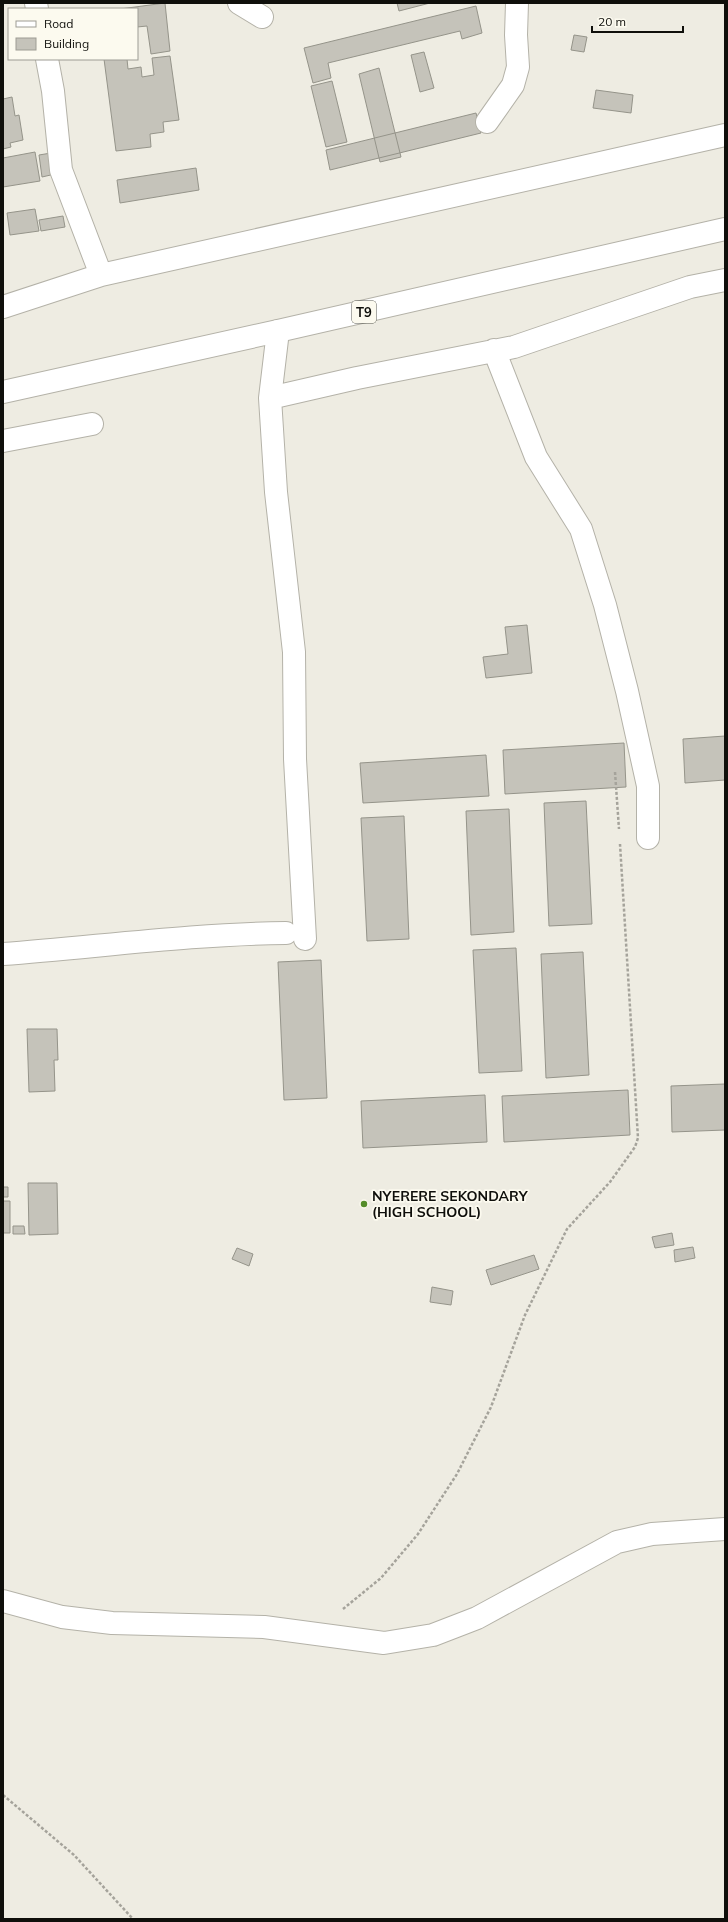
<svg xmlns="http://www.w3.org/2000/svg" width="728" height="1922" font-family="Mulish,sans-serif">
<style>
.building{fill:#c5c3ba;stroke:#95948a}
.lines{fill:none;stroke-linecap:round;stroke-linejoin:round}
.minor-casing{stroke:#b4b2a8;stroke-width:24}
.highway-casing{stroke:#b4b2a8;stroke-width:24}
.path{stroke:#a5a39b;stroke-width:2.5;stroke-dasharray:3 2;stroke-linecap:butt}
.minor{stroke:#fff;stroke-width:22}
.highway{stroke:#fff;stroke-width:22}
.poi-dot{fill:#558d29;stroke:#fcfaef;stroke-width:1.5}
.labels{text-anchor:middle;stroke-width:3.5;stroke-linejoin:round;paint-order:stroke}
.shield{fill:#fcfaef;stroke:#56564f;stroke-width:1}
.shield-label{font-size:13px;font-weight:bold;fill:#0f0f0b}
.poi-label{font-size:14px;font-weight:bold;fill:#0f0f0b;stroke:#fcfaef;text-anchor:start}
</style>
<rect width="100%" height="100%" fill="#eeece2"/>
<path class="building" d="M 165,3 L 170,51 L 151,54 L 147,26 L 137,27 L 137,9 L 120,9 Z
M 397,3 L 430,3 L 399,11 Z
M 476,6 L 482,33 L 462,39 L 460,31 L 328,63 L 331,78 L 313,83 L 304,48 Z
M 574,35 L 587,37 L 584,52 L 571,50 Z
M 424,52 L 434,88 L 420,92 L 411,55 Z
M 170,56 L 179,120 L 163,122 L 164,132 L 150,134 L 151,147 L 116,151 L 104,59 L 127,59 L 128,69 L 141,67 L 142,77 L 154,75 L 152,58 Z
M 379,68 L 401,157 L 380,162 L 359,74 Z
M 332,81 L 347,142 L 326,147 L 311,86 Z
M 596,90 L 633,95 L 631,113 L 593,108 Z
M 12,97 L 15,116 L 19,115 L 23,140 L 10,143 L 11,147 L 3,149 L 3,99 Z
M 476,113 L 481,133 L 330,170 L 326,150 Z
M 35,152 L 40,181 L 3,187 L 3,158 Z
M 51,153 L 55,174 L 42,177 L 39,155 Z
M 196,168 L 199,190 L 120,203 L 117,180 Z
M 35,209 L 39,231 L 10,235 L 7,213 Z
M 63,216 L 65,227 L 41,231 L 39,220 Z
M 527,625 L 532,673 L 486,678 L 483,657 L 508,654 L 505,627 Z
M 725,736 L 725,780 L 685,783 L 683,739 Z
M 624,743 L 626,787 L 505,794 L 503,750 Z
M 486,755 L 489,796 L 363,803 L 360,763 Z
M 586,801 L 592,924 L 549,926 L 544,803 Z
M 509,809 L 514,932 L 471,935 L 466,811 Z
M 404,816 L 409,939 L 367,941 L 361,818 Z
M 516,948 L 522,1071 L 479,1073 L 473,950 Z
M 583,952 L 589,1075 L 546,1078 L 541,954 Z
M 321,960 L 327,1098 L 284,1100 L 278,962 Z
M 27,1029 L 57,1029 L 58,1060 L 54,1060 L 55,1091 L 29,1092 Z
M 725,1084 L 725,1130 L 672,1132 L 671,1086 Z
M 628,1090 L 630,1135 L 504,1142 L 502,1096 Z
M 485,1095 L 487,1142 L 363,1148 L 361,1101 Z
M 28,1183 L 57,1183 L 58,1234 L 29,1235 Z
M 3,1187 L 8,1187 L 8,1197 L 3,1197 Z
M 3,1201 L 10,1201 L 10,1233 L 3,1233 Z
M 13,1226 L 24,1226 L 25,1234 L 13,1234 Z
M 672,1233 L 674,1245 L 655,1248 L 652,1237 Z
M 693,1247 L 695,1258 L 675,1262 L 674,1250 Z
M 237,1248 L 253,1254 L 249,1266 L 232,1259 Z
M 534,1255 L 539,1269 L 491,1285 L 486,1270 Z
M 432,1287 L 453,1291 L 451,1305 L 430,1302 Z"/>
<g class="lines">
<g class="minor-casing">
<path id="minor" d="M 36,3 L 37,9
M 239,3 L 262,17
M 47,59 L 53,91 L 61,170 L 101,275
M 487,122 L 513,85 L 518,67 L 516,35 L 517,3
M 3,307 L 101,275 L 725,135
M 278,331 L 270,398 L 276,492 L 294,652 L 295,759 L 305,939
M 494,350 L 536,457 L 581,529 L 605,605 L 627,691 L 648,786 L 648,838
M 270,398 L 357,378 L 514,347 L 690,287 L 725,280
M 3,441 L 92,424
M 3,954 C 97,947 191,934 286,933
M 3,1601 L 62,1617 L 112,1623 L 264,1627 L 384,1643 L 433,1635 L 477,1618 L 617,1542 L 652,1534 L 725,1529"/>
</g>
<g class="highway-casing">
<path id="highway" d="M 3,392 L 278,331 L 725,229"/>
</g>
<path class="path" d="M 615,772 L 619,829
M 343,1609 L 381,1578 L 418,1534 L 457,1474 L 491,1407 L 525,1315 L 567,1229 L 610,1182 L 635,1147 L 638,1138 L 620,844
M 3,1795 L 74,1855 L 133,1919"/>
<use href="#minor" class="minor"/>
<use href="#highway" class="highway"/>
</g>
<circle class="poi-dot" cx="364" cy="1204" r="4"/>
<g class="labels">
<rect class="shield" x="352" y="301" width="24" height="22" rx="3"/>
<g class="shield-label">
<text x="364" y="317">T9</text>
</g>
<g class="poi-label">
<text x="372" y="1201">NYERERE SEKONDARY<tspan x="372" dy="16">(HIGH SCHOOL)</tspan></text>
</g>
</g>
<rect width="728" height="1922" fill="none" stroke="#0f0f0b" stroke-width="8"/>
<rect x="8" y="8" width="130" height="52" fill="#fcfaef" stroke="#9d9c94"/>
<rect x="16" y="21" width="20" height="6" fill="#ffffff" stroke="#9d9c94"/>
<text x="44" y="28" font-size="12" fill="#0f0f0b">Road</text>
<rect x="16" y="38" width="20" height="12" fill="#c5c3ba" stroke="#9d9c94"/>
<text x="44" y="48" font-size="12" fill="#0f0f0b">Building</text>
<path d="M592 26v6h91v-6" fill="none" stroke="#0f0f0b" stroke-width="2"/>
<text x="598" y="26" font-size="12" fill="#0f0f0b" stroke="#fcfaef" stroke-width="3" paint-order="stroke">20 m</text>
</svg>
